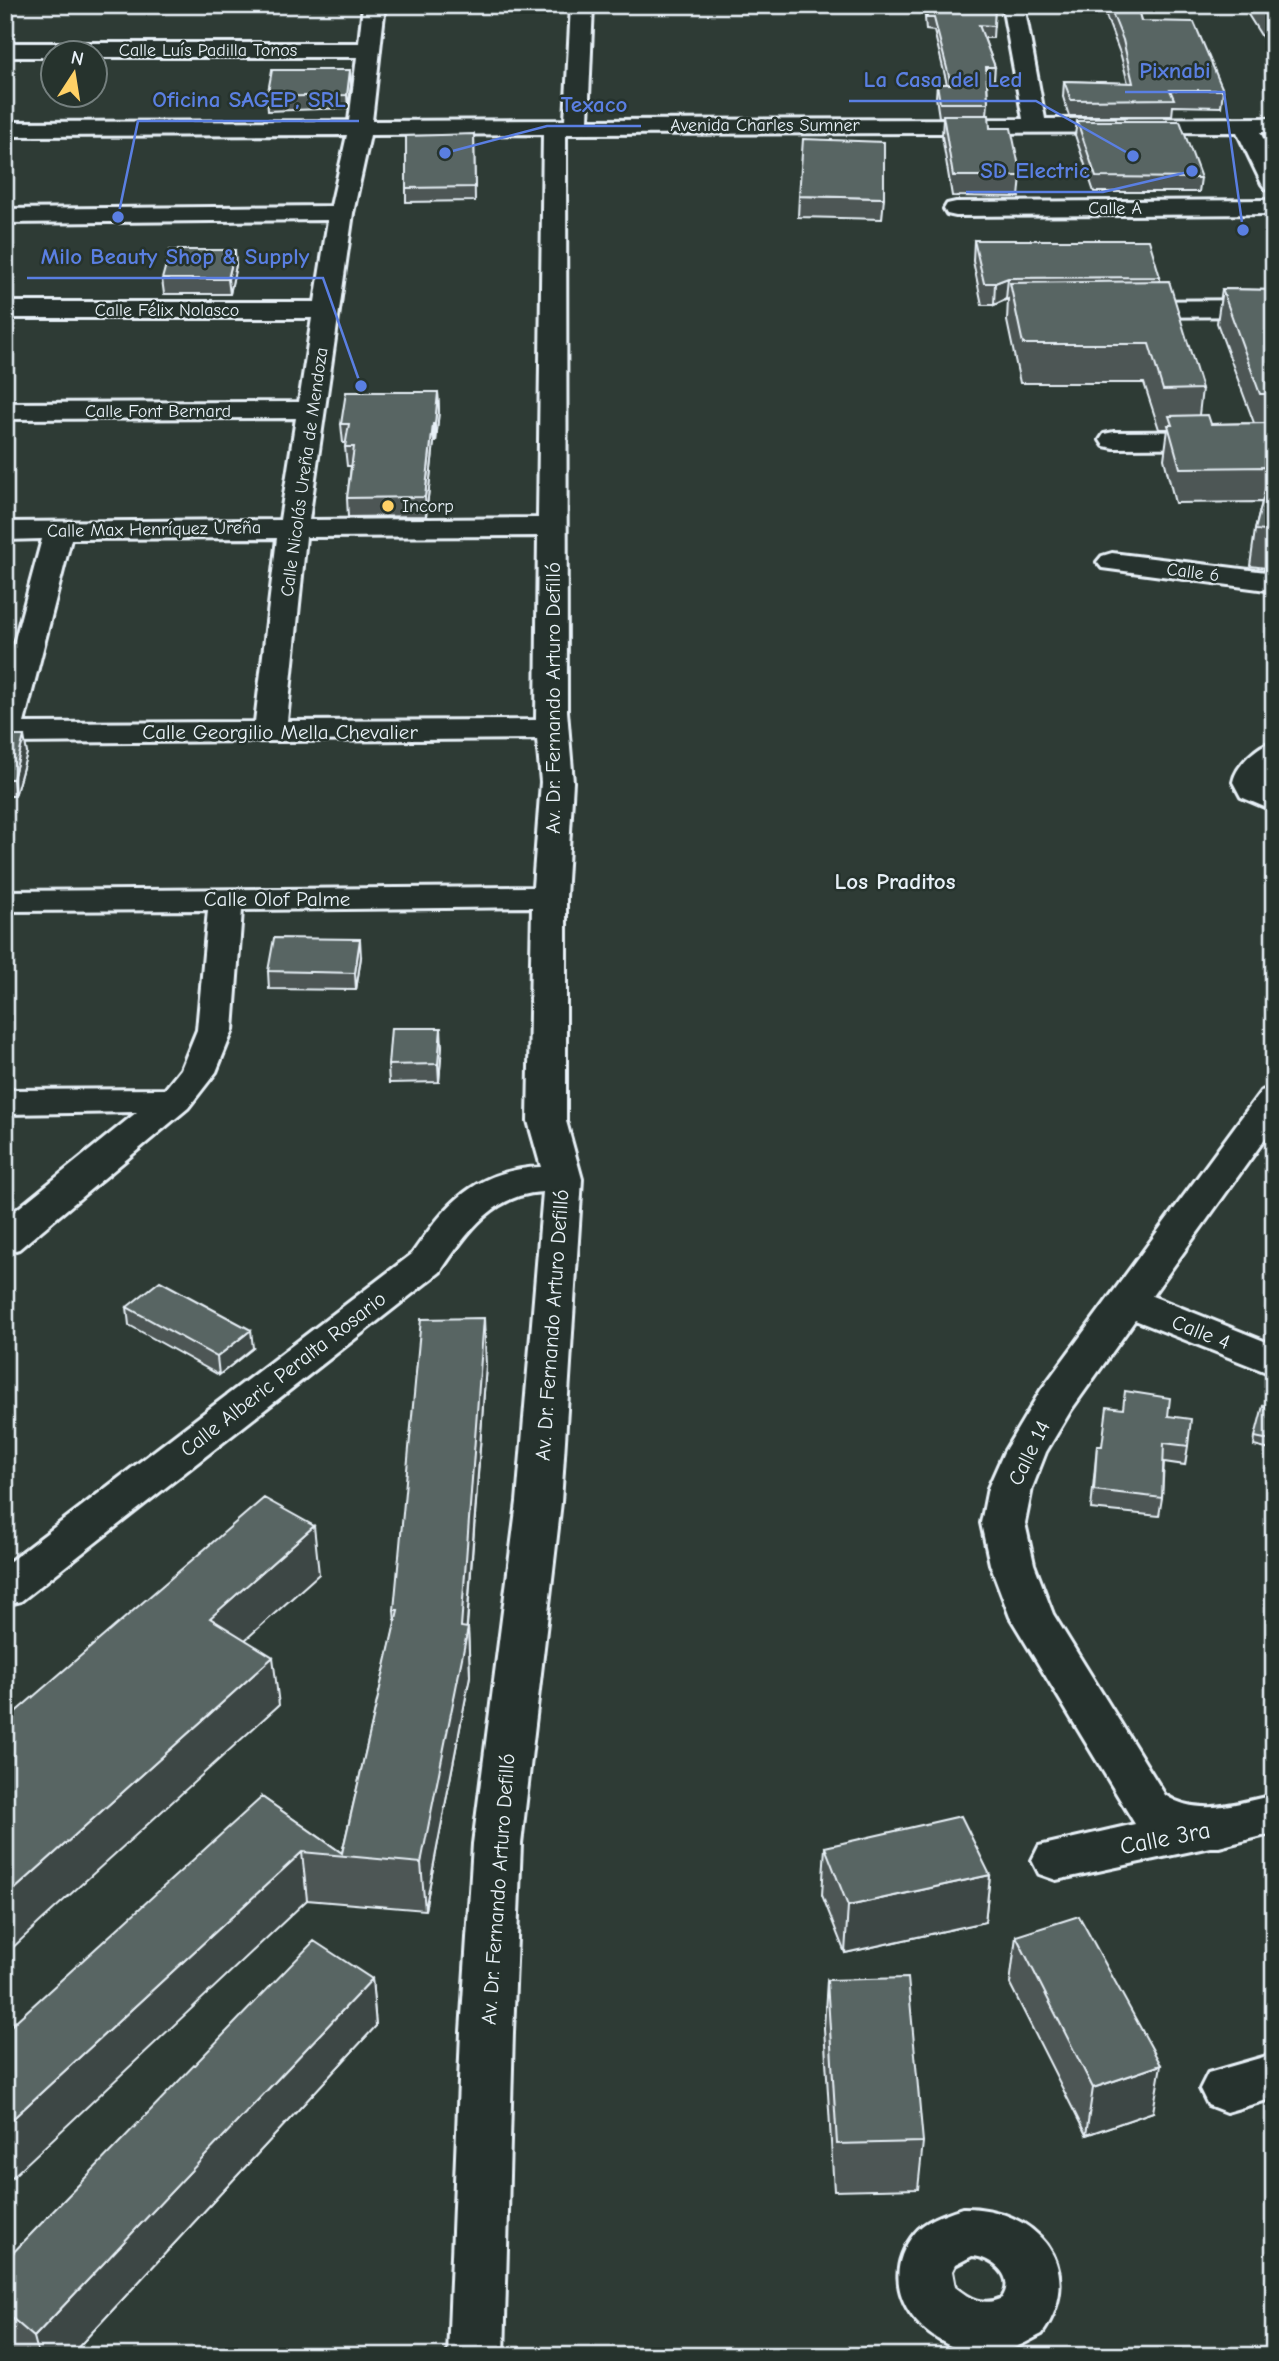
<svg xmlns="http://www.w3.org/2000/svg" width="1279" height="2361" font-family="'Comic Neue',sans-serif">
<style>
.lines{fill:none;stroke-linecap:round;stroke-linejoin:round}
.minor-casing{stroke:#e8f1f8;stroke-width:6}
.minor{fill:#26332d;fill-rule:evenodd}
.wall{fill:#4d5755;stroke:#e8f1f8;stroke-width:2}
.shaded-wall{fill:#3e4745;stroke:#e8f1f8;stroke-width:2}
.building{fill:#596563;stroke:#e8f1f8;stroke-width:2}
.poi-dot{fill:#ffd166;stroke:#26332d;stroke-width:2.5}
.labels{text-anchor:middle;stroke-width:5;stroke-linejoin:round;paint-order:stroke}
.far-street-label{font-size:18px;fill:#e8f1f8;stroke:#26332d}
.far-poi-label{font-size:18px;fill:#e8f1f8;stroke:#26332d;text-anchor:start}
.street-label{font-size:21px;fill:#e8f1f8;stroke:#26332d}
.neighbourhood-label{font-size:23px;font-weight:bold;fill:#e8f1f8;stroke:#26332d}
.near-street-label{font-size:24px;fill:#e8f1f8;stroke:#26332d}
.leader{fill:none;stroke:#5a7fe2;stroke-width:2.5}
.callout-dot{fill:#5a7fe2;stroke:#26332d;stroke-width:2.5}
.callout-label{font-size:23px;text-anchor:middle;font-weight:bold;fill:#5a7fe2;stroke:#26332d;stroke-width:5;stroke-linejoin:round;paint-order:stroke}
</style>
<rect width="100%" height="100%" fill="#2e3b35"/>
<filter id="ink" filterUnits="userSpaceOnUse"><feTurbulence type="fractalNoise" baseFrequency=".0143" numOctaves="2"/><feDisplacementMap in="SourceGraphic" scale="14" xChannelSelector="R" yChannelSelector="G"/><feConvolveMatrix kernelMatrix="1 2 1 2 8 2 1 2 1" color-interpolation-filters="sRGB"/></filter>
<g filter="url(#ink)">
<g class="lines">
<g class="minor-casing">
<path id="minor" d="M 363,5 L 385,5 L 372,121 L 565,120 L 571,5 L 593,5 L 588,120 L 1023,119 L 1002,5 L 1024,5 L 1045,119 L 1274,118 L 1274,132 L 1260,132 L 1274,160 L 1274,191 L 1266,189 L 1262,184 L 1237,132 L 566,134 L 567,711 L 573,782 L 566,897 L 566,1121 L 582,1179 L 561,1502 L 521,1844 L 513,2032 L 504,2356 L 448,2356 L 461,2032 L 473,1844 L 517,1502 L 543,1192 C 492,1194 466,1234 440,1272 L 21,1601 L 5,1605 L 5,1565 L 412,1254 C 447,1203 475,1170 541,1167 L 528,1121 L 532,907 L 242,910 L 233,1030 L 216,1072 L 188,1108 L 19,1249 L 5,1253 L 5,1219 L 137,1112 L 5,1114 L 5,1090 L 165,1089 L 181,1069 L 197,1030 L 208,910 L 5,911 L 5,891 L 533,887 L 541,782 L 537,739 L 5,743 L 5,677 L 42,539 L 5,540 L 5,522 L 280,520 L 296,418 L 5,419 L 5,403 L 299,402 L 312,318 L 5,318 L 5,302 L 315,302 L 328,220 L 5,223 L 5,209 L 331,206 L 347,135 L 5,136 L 5,122 L 349,121 L 357,57 L 94,57 L 94,52 L 52,52 L 52,57 L 5,57 L 5,43 L 359,43 ZM 543,134 L 538,518 L 309,520 L 353,213 L 370,135 ZM 538,536 L 536,720 L 287,721 L 306,537 ZM 277,538 L 255,722 L 24,723 L 71,539 Z
M 1274,200 L 1274,214 L 956,216 L 947,214 L 944,209 L 947,204 L 956,202 Z
M 1274,300 L 1274,316 L 1124,317 L 1115,314 L 1111,309 L 1115,304 L 1124,301 Z
M 1274,431 L 1274,447 L 1114,448 L 1104,446 L 1100,440 L 1104,434 L 1114,432 Z
M 1112,553 L 1274,573 L 1274,591 L 1102,568 L 1097,562 L 1102,556 Z
M 1274,741 L 1274,770 L 1265,782 L 1274,788 L 1274,811 L 1241,797 L 1233,782 C 1236,765 1258,745 1274,741 Z
M 1274,1087 L 1274,1126 L 1152,1296 L 1274,1345 L 1274,1375 L 1135,1320 L 1071,1410 L 1046,1452 L 1032,1488 L 1025,1523 L 1034,1564 L 1053,1614 L 1165,1795 C 1199,1818 1237,1803 1274,1795 L 1274,1833 L 1219,1847 L 1210,1847 L 1056,1880 L 1039,1874 L 1032,1860 L 1039,1846 L 1135,1824 L 1010,1617 L 990,1564 L 981,1523 L 988,1488 L 1004,1452 L 1041,1390 L 1261,1091 Z
M 1274,2054 L 1274,2098 L 1226,2112 L 1208,2105 L 1200,2089 L 1208,2073 Z
M 962,2208 C 1035,2207 1089,2266 1042,2334 C 1028,2341 1012,2351 997,2353 C 932,2360 867,2292 915,2233 C 925,2220 947,2213 962,2208 ZM 972,2256 C 991,2257 1017,2276 1002,2298 C 983,2307 970,2299 955,2287 L 952,2271 L 955,2265 Z"/>
</g>
<use href="#minor" class="minor"/>
</g>
<path class="wall" d="M 924,5 L 995,5 L 993,38 L 984,38 L 995,67 L 994,80 L 987,80 L 988,103 L 987,115 L 990,128 L 1021,176 L 1019,197 L 952,196 L 942,136 L 943,117 L 939,117 L 936,97 L 937,84 L 947,84 L 934,31 L 926,30 Z
M 1102,5 L 1137,5 L 1141,21 L 1223,90 L 1221,107 L 1173,106 L 1172,116 L 1069,116 L 1063,97 L 1064,81 L 1128,83 L 1121,56 Z
M 1242,5 L 1274,5 L 1274,56 Z
M 350,70 L 351,83 L 348,108 L 268,111 L 267,97 Z
M 1077,121 L 1201,178 L 1199,192 L 1094,192 L 1075,135 Z
M 474,134 L 475,201 L 406,202 L 406,188 Z
M 799,196 L 884,198 L 882,219 L 798,217 Z
M 974,240 L 1160,277 L 1160,281 L 1202,389 L 1199,415 L 1211,424 L 1254,423 L 1217,323 L 1222,289 L 1274,290 L 1274,569 L 1250,566 L 1255,530 L 1262,502 L 1175,503 L 1164,459 L 1168,429 L 1159,429 L 1144,383 L 1020,383 L 1007,321 L 1008,299 L 994,305 L 982,305 L 973,261 Z
M 236,265 L 230,294 L 164,294 L 162,279 Z
M 438,392 L 439,410 L 436,442 L 434,442 L 426,516 L 348,517 L 347,498 L 351,466 L 347,466 L 345,447 L 346,443 L 343,443 L 341,424 Z
M 5,736 L 27,753 L 15,796 L 5,796 Z
M 361,957 L 356,990 L 269,989 L 268,971 Z
M 442,1046 L 439,1082 L 389,1083 L 388,1065 Z
M 127,1307 L 253,1348 L 219,1375 L 129,1325 Z
M 486,1365 L 467,1628 L 468,1628 L 470,1676 L 425,1910 L 307,1900 L 262,1797 L 342,1853 L 395,1625 L 394,1610 Z
M 1274,1408 L 1274,1451 L 1254,1446 L 1255,1437 Z
M 1168,1416 L 1188,1446 L 1185,1465 L 1164,1462 L 1162,1498 L 1159,1516 L 1091,1509 L 1097,1446 L 1102,1446 Z
M 825,1847 L 990,1875 L 985,1922 L 845,1953 L 822,1895 Z
M 1016,1936 L 1153,2112 L 1086,2135 L 1010,1984 Z
M 372,1979 L 376,2026 L 70,2356 L 14,2356 L 5,2348 L 5,2261 Z
M 827,1980 L 923,2142 L 918,2189 L 834,2191 L 824,2028 Z"/>
<path class="shaded-wall" d="M 350,70 L 351,83 L 348,108 L 347,95 Z
M 235,250 L 236,265 L 230,294 L 228,279 Z
M 1008,278 L 1006,299 L 994,305 L 995,283 Z
M 438,392 L 439,410 L 436,442 L 435,424 Z
M 433,424 L 434,442 L 426,516 L 425,497 Z
M 24,736 L 27,753 L 15,796 L 13,779 Z
M 360,939 L 361,957 L 356,990 L 355,973 Z
M 441,1028 L 442,1046 L 439,1082 L 438,1064 Z
M 484,1318 L 486,1365 L 466,1636 L 468,1628 L 470,1676 L 425,1910 L 421,1863 Z
M 251,1330 L 253,1348 L 219,1375 L 217,1357 Z
M 314,1526 L 319,1574 L 216,1666 L 210,1618 Z
M 273,1657 L 279,1705 L 40,1922 L 5,1955 L 5,1898 Z
M 302,1852 L 307,1900 L 5,2184 L 5,2126 Z
M 990,1875 L 985,1922 L 845,1953 L 848,1906 Z
M 372,1979 L 376,2026 L 70,2356 L 39,2356 L 34,2337 Z
M 1161,2065 L 1153,2112 L 1086,2135 L 1093,2088 Z"/>
<path class="building" d="M 926,5 L 995,5 L 994,26 L 979,25 L 995,67 L 986,67 L 988,103 L 940,103 L 937,84 L 951,84 L 934,18 L 927,18 Z
M 1109,5 L 1137,5 L 1141,21 L 1194,22 L 1223,90 L 1170,90 L 1174,99 L 1071,100 L 1064,81 L 1133,83 L 1123,40 Z
M 1261,5 L 1274,5 L 1274,26 Z
M 272,70 L 350,70 L 347,95 L 267,97 Z
M 943,115 L 989,115 L 990,128 L 1011,128 L 1021,176 L 953,176 Z
M 1077,121 L 1180,121 L 1201,178 L 1096,177 Z
M 474,134 L 475,187 L 406,188 L 406,136 Z
M 803,139 L 884,142 L 884,198 L 799,196 Z
M 974,240 L 1149,240 L 1160,277 L 1008,278 L 995,283 L 984,283 Z
M 170,250 L 235,250 L 228,279 L 162,279 Z
M 1169,281 L 1202,389 L 1163,390 L 1149,344 L 1023,344 L 1010,283 Z
M 1222,289 L 1274,290 L 1274,394 L 1260,394 Z
M 346,392 L 438,392 L 435,424 L 433,424 L 425,497 L 347,498 L 354,447 L 345,447 L 349,424 L 341,424 Z
M 1274,414 L 1274,532 L 1255,530 L 1271,467 L 1180,468 L 1168,425 L 1172,425 L 1169,416 L 1208,415 L 1211,424 L 1271,423 L 1268,415 Z
M 5,736 L 24,736 L 13,779 L 5,779 Z
M 274,938 L 360,939 L 355,973 L 268,971 Z
M 391,1028 L 441,1028 L 438,1064 L 388,1065 Z
M 160,1281 L 251,1330 L 217,1357 L 127,1307 Z
M 484,1318 L 461,1627 L 468,1628 L 421,1863 L 302,1852 L 5,2126 L 5,2031 L 262,1797 L 342,1853 L 398,1610 L 394,1610 L 421,1319 Z
M 1125,1391 L 1170,1398 L 1168,1416 L 1191,1419 L 1188,1446 L 1164,1443 L 1162,1498 L 1094,1490 L 1097,1446 L 1102,1446 L 1107,1407 L 1123,1409 Z
M 1263,1406 L 1274,1408 L 1274,1441 L 1255,1437 Z
M 264,1498 L 314,1526 L 210,1618 L 273,1657 L 5,1898 L 5,1721 Z
M 961,1816 L 990,1875 L 848,1906 L 825,1847 Z
M 1079,1916 L 1161,2065 L 1093,2088 L 1016,1936 Z
M 314,1941 L 372,1979 L 34,2337 L 5,2312 L 5,2261 Z
M 908,1978 L 923,2142 L 837,2144 L 827,1980 Z"/>
</g>
<circle class="poi-dot" cx="388" cy="506" r="7"/>
<g class="labels">
<g class="far-street-label">
<text x="208" y="56">Calle Luís Padilla Tonos</text>
<text x="765" y="131">Avenida Charles Sumner</text>
<text x="1115" y="214">Calle A</text>
<text x="167" y="316">Calle Félix Nolasco</text>
<text x="158" y="417">Calle Font Bernard</text>
<text transform="translate(304 472) rotate(-82)" y="6">Calle Nicolás Ureña de Mendoza</text>
<text transform="translate(154 529) rotate(-1)" y="6">Calle Max Henríquez Ureña</text>
<text transform="translate(1193 572) rotate(7)" y="6">Calle 6</text>
</g>
<g class="far-poi-label">
<text x="402" y="512">Incorp</text>
</g>
<g class="street-label">
<text transform="translate(553 698) rotate(-90)" y="7">Av. Dr. Fernando Arturo Defilló</text>
<text x="280" y="739">Calle Georgilio Mella Chevalier</text>
<text x="277" y="906">Calle Olof Palme</text>
<text transform="translate(552 1325) rotate(-86)" y="7">Av. Dr. Fernando Arturo Defilló</text>
<text transform="translate(1201 1332) rotate(22)" y="7">Calle 4</text>
<text transform="translate(283 1374) rotate(-38)" y="7">Calle Alberic Peralta Rosario</text>
<text transform="translate(1029 1453) rotate(-64)" y="7">Calle 14</text>
<text transform="translate(498 1889) rotate(-86)" y="7">Av. Dr. Fernando Arturo Defilló</text>
</g>
<g class="neighbourhood-label">
<text x="895" y="889">Los Praditos</text>
</g>
<g class="near-street-label">
<text transform="translate(1165 1838) rotate(-11)" y="8">Calle 3ra</text>
</g>
</g>
<path class="leader" d="M1243 230L1224 92H1125M1133 156L1036 101H849M118 217L138 121H359M445 153L547 126H641M1192 171L1103 192H966M361 386L323 278H27"/>
<g class="callout-dot">
<circle cx="1243" cy="230" r="7"/>
<circle cx="1133" cy="156" r="7"/>
<circle cx="118" cy="217" r="7"/>
<circle cx="445" cy="153" r="7"/>
<circle cx="1192" cy="171" r="7"/>
<circle cx="361" cy="386" r="7"/>
</g>
<g class="callout-label">
<text x="1175" y="78">Pixnabi</text>
<text x="943" y="87">La Casa del Led</text>
<text x="249" y="107">Oficina SAGEP, SRL</text>
<text x="594" y="112">Texaco</text>
<text x="1035" y="178">SD Electric</text>
<text x="175" y="264">Milo Beauty Shop &amp; Supply</text>
</g>
<rect width="1279" height="2361" fill="none" stroke="#26332d" stroke-width="28"/>
<rect x="14" y="14" width="1251" height="2333" fill="none" stroke="#e8f1f8" stroke-width="2.5" filter="url(#ink)"/>
<g transform="translate(74 74) rotate(12)"><circle r="33" fill="#26332d" stroke="#747f7e" stroke-width="2"/>
<path d="M0-5L12 26L0 18L-12 26Z" fill="#ffd166"/>
<text y="-10" font-size="19" font-weight="bold" text-anchor="middle" fill="#e8f1f8">N</text>
</g>
</svg>
